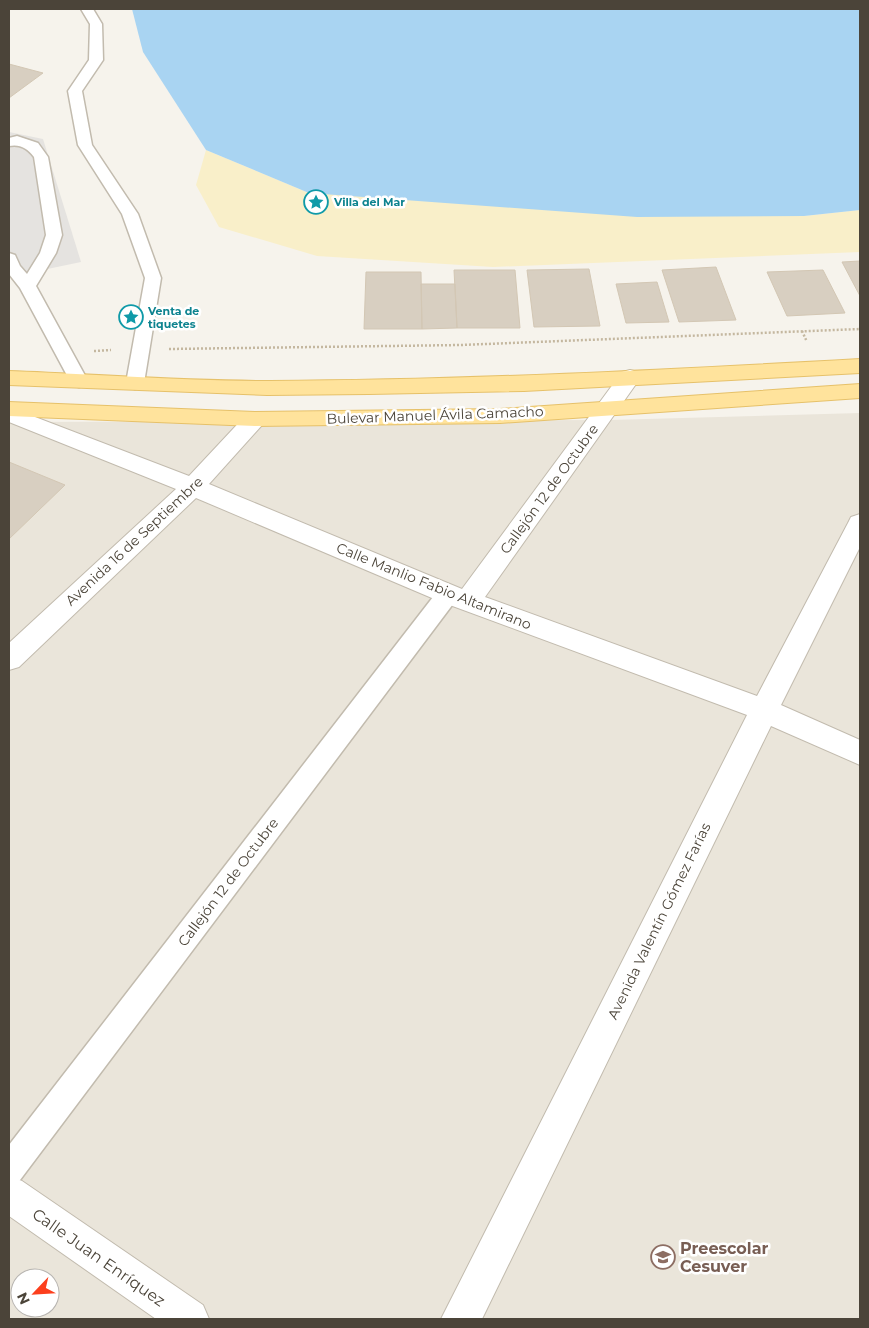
<svg xmlns="http://www.w3.org/2000/svg" width="869" height="1328" font-family="Montserrat,sans-serif">
<style>
.residential{fill:#eae5da;fill-rule:evenodd}
.sand{fill:#f9efc9}
.parking{fill:#e5e3e0}
.water{fill:#a9d4f2}
.building{fill:#d8cfc1;stroke:#d3c7b4}
.lines{fill:none;stroke-linecap:round;stroke-linejoin:round}
.lane-casing{stroke:#c2bbae;stroke-width:3}
.street-casing{stroke:#c2bbae;stroke-width:2}
.primary-casing{stroke:#e6c16a;stroke-width:2}
.path{stroke:#c4b79f;stroke-width:2.5;stroke-dasharray:2 2;stroke-linecap:butt}
.lane{fill:#fff;fill-rule:evenodd}
.street{fill:#fff;fill-rule:evenodd}
.primary{fill:#ffe39c;fill-rule:evenodd}
.labels{text-anchor:middle;stroke-width:5;stroke-linejoin:round;paint-order:stroke}
.far-culture-label{font-size:11px;font-weight:bold;fill:#0d838f;stroke:#fff;text-anchor:start}
.street-label{font-size:14px;fill:#4b4439;stroke:#fff}
.near-education-label{font-size:16px;font-weight:bold;fill:#785e54;stroke:#fff;text-anchor:start}
.near-street-label{font-size:16px;fill:#4b4439;stroke:#fff}
</style>
<rect width="100%" height="100%" fill="#f6f3ec"/>
<path class="residential" d="M 860,413 L 860,1319 L 9,1319 L 9,422 L 610,420 ZM 20,1278 L 50,1278 L 50,1308 L 20,1308 Z"/>
<path class="sand" d="M 206,150 L 309,193 L 804,216 L 860,210 L 860,252 L 493,267 L 317,256 L 219,227 L 196,185 Z"/>
<path class="parking" d="M 9,132 L 43,139 L 81,262 L 9,277 Z"/>
<path class="water" d="M 132,9 L 860,9 L 860,210 L 804,216 L 637,217 L 309,193 L 206,150 L 143,52 Z"/>
<path class="building" d="M 9,64 L 43,73 L 9,98 Z
M 860,261 L 860,296 L 842,262 Z
M 716,267 L 736,320 L 679,322 L 662,270 Z
M 589,269 L 600,326 L 534,327 L 527,270 Z
M 454,270 L 515,270 L 520,328 L 457,328 Z
M 823,270 L 845,313 L 787,316 L 767,272 Z
M 366,272 L 421,272 L 422,329 L 364,329 Z
M 657,282 L 669,322 L 626,323 L 616,284 Z
M 421,284 L 455,284 L 457,328 L 422,329 Z
M 9,462 L 65,485 L 9,539 Z"/>
<g class="lines">
<g class="lane-casing">
<path id="lane" d="M 81,9 L 93,9 L 102,24 L 103,60 L 82,91 L 92,145 L 138,214 L 161,278 L 144,383 L 141,387 L 135,389 L 129,387 L 126,383 L 145,278 L 122,214 L 78,145 L 68,91 L 89,60 L 90,24 Z
M 17,136 L 38,143 L 48,157 L 62,235 L 56,253 L 36,286 L 88,381 L 85,385 L 79,387 L 73,385 L 70,381 L 20,288 L 9,274 L 9,253 L 15,255 L 20,266 L 27,274 L 40,253 L 46,235 L 34,157 C 27,148 20,144 9,146 L 9,138 Z
M 448,586 L 456,588 L 459,594 L 456,600 L 20,1180 L 9,1184 L 9,1145 L 440,588 Z"/>
</g>
<g class="street-casing">
<path id="street" d="M 630,370 L 638,372 L 641,377 L 485,597 L 757,696 L 848,523 L 851,517 L 860,514 L 860,547 L 781,705 L 860,740 L 860,765 L 771,726 L 482,1319 L 441,1319 L 747,715 L 439,601 L 196,498 L 19,667 L 9,670 L 9,643 L 176,489 L 9,422 L 9,407 L 189,476 L 247,414 L 255,412 L 263,414 L 267,419 L 263,424 L 209,484 L 462,589 L 622,372 Z
M 9,1176 L 22,1181 L 203,1305 L 209,1319 L 156,1319 L 9,1216 Z"/>
</g>
<g class="primary-casing">
<path id="primary" d="M 860,359 L 860,373 L 524,391 L 369,394 L 267,395 L 9,385 L 9,371 C 96,374 183,381 270,381 C 467,380 663,370 860,359 Z
M 860,384 L 860,398 L 500,423 L 255,426 L 9,416 L 9,402 L 255,412 L 500,409 Z"/>
</g>
<path class="path" d="M 802,331 L 807,342
M 169,349 L 461,345 L 860,329
M 94,351 L 111,350"/>
<use href="#lane" class="lane"/>
<use href="#street" class="street"/>
<use href="#primary" class="primary"/>
</g>
<defs>
<g id="sight-ring" transform="scale(1.25)"><circle r="9.5" fill="#fff" stroke="#0f9aa8" stroke-width="1.5"/><path d="M0-6L1.8-2.2L6-1.7L2.9 1.2L3.7 5.4L0 3.3L-3.7 5.4L-2.9 1.2L-6-1.7L-1.8-2.2Z" fill="#0f9aa8"/></g>
<g id="school-ring" transform="scale(1.25)"><circle r="9.5" fill="#fff" stroke="#8d6e63" stroke-width="1.5"/><path d="M0-5L7-2L0 1L-7-2ZM-4 1L0 2.5L4 1V4Q0 6-4 4Z" fill="#8d6e63"/></g>
</defs>
<g fill-rule="evenodd">
<use href="#sight-ring" x="316" y="202"/>
<use href="#sight-ring" x="131" y="317"/>
<use href="#school-ring" x="663" y="1257"/>
</g>
<g class="labels">
<g class="far-culture-label">
<text x="334" y="206">Villa del Mar</text>
<text x="148" y="315">Venta de<tspan x="148" dy="13">tiquetes</tspan></text>
</g>
<g class="street-label">
<text transform="translate(435 415) rotate(-2)" y="5">Bulevar Manuel Ávila Camacho</text>
<text transform="translate(549 489) rotate(-54)" y="5">Callejón 12 de Octubre</text>
<text transform="translate(134 541) rotate(-43)" y="5">Avenida 16 de Septiembre</text>
<text transform="translate(434 586) rotate(22)" y="5">Calle Manlio Fabio Altamirano</text>
<text transform="translate(228 882) rotate(-53)" y="5">Callejón 12 de Octubre</text>
<text transform="translate(659 921) rotate(-64)" y="5">Avenida Valentín Gómez Farías</text>
</g>
<g class="near-education-label">
<text x="680" y="1254">Preescolar<tspan x="680" dy="18">Cesuver</tspan></text>
</g>
<g class="near-street-label">
<text transform="translate(99 1257) rotate(35)" y="6">Calle Juan Enríquez</text>
</g>
</g>
<rect width="869" height="1328" fill="none" stroke="#4b4439" stroke-width="20"/>
<g transform="translate(35 1293) rotate(245)"><circle r="24" fill="#ffffff" stroke="#b7b4b0"/>
<path d="M0-4L9 19L0 12L-9 19Z" fill="#fc3f1d"/>
<text y="-8" font-size="14" font-weight="bold" text-anchor="middle" fill="#4b4439">N</text>
</g>
</svg>
